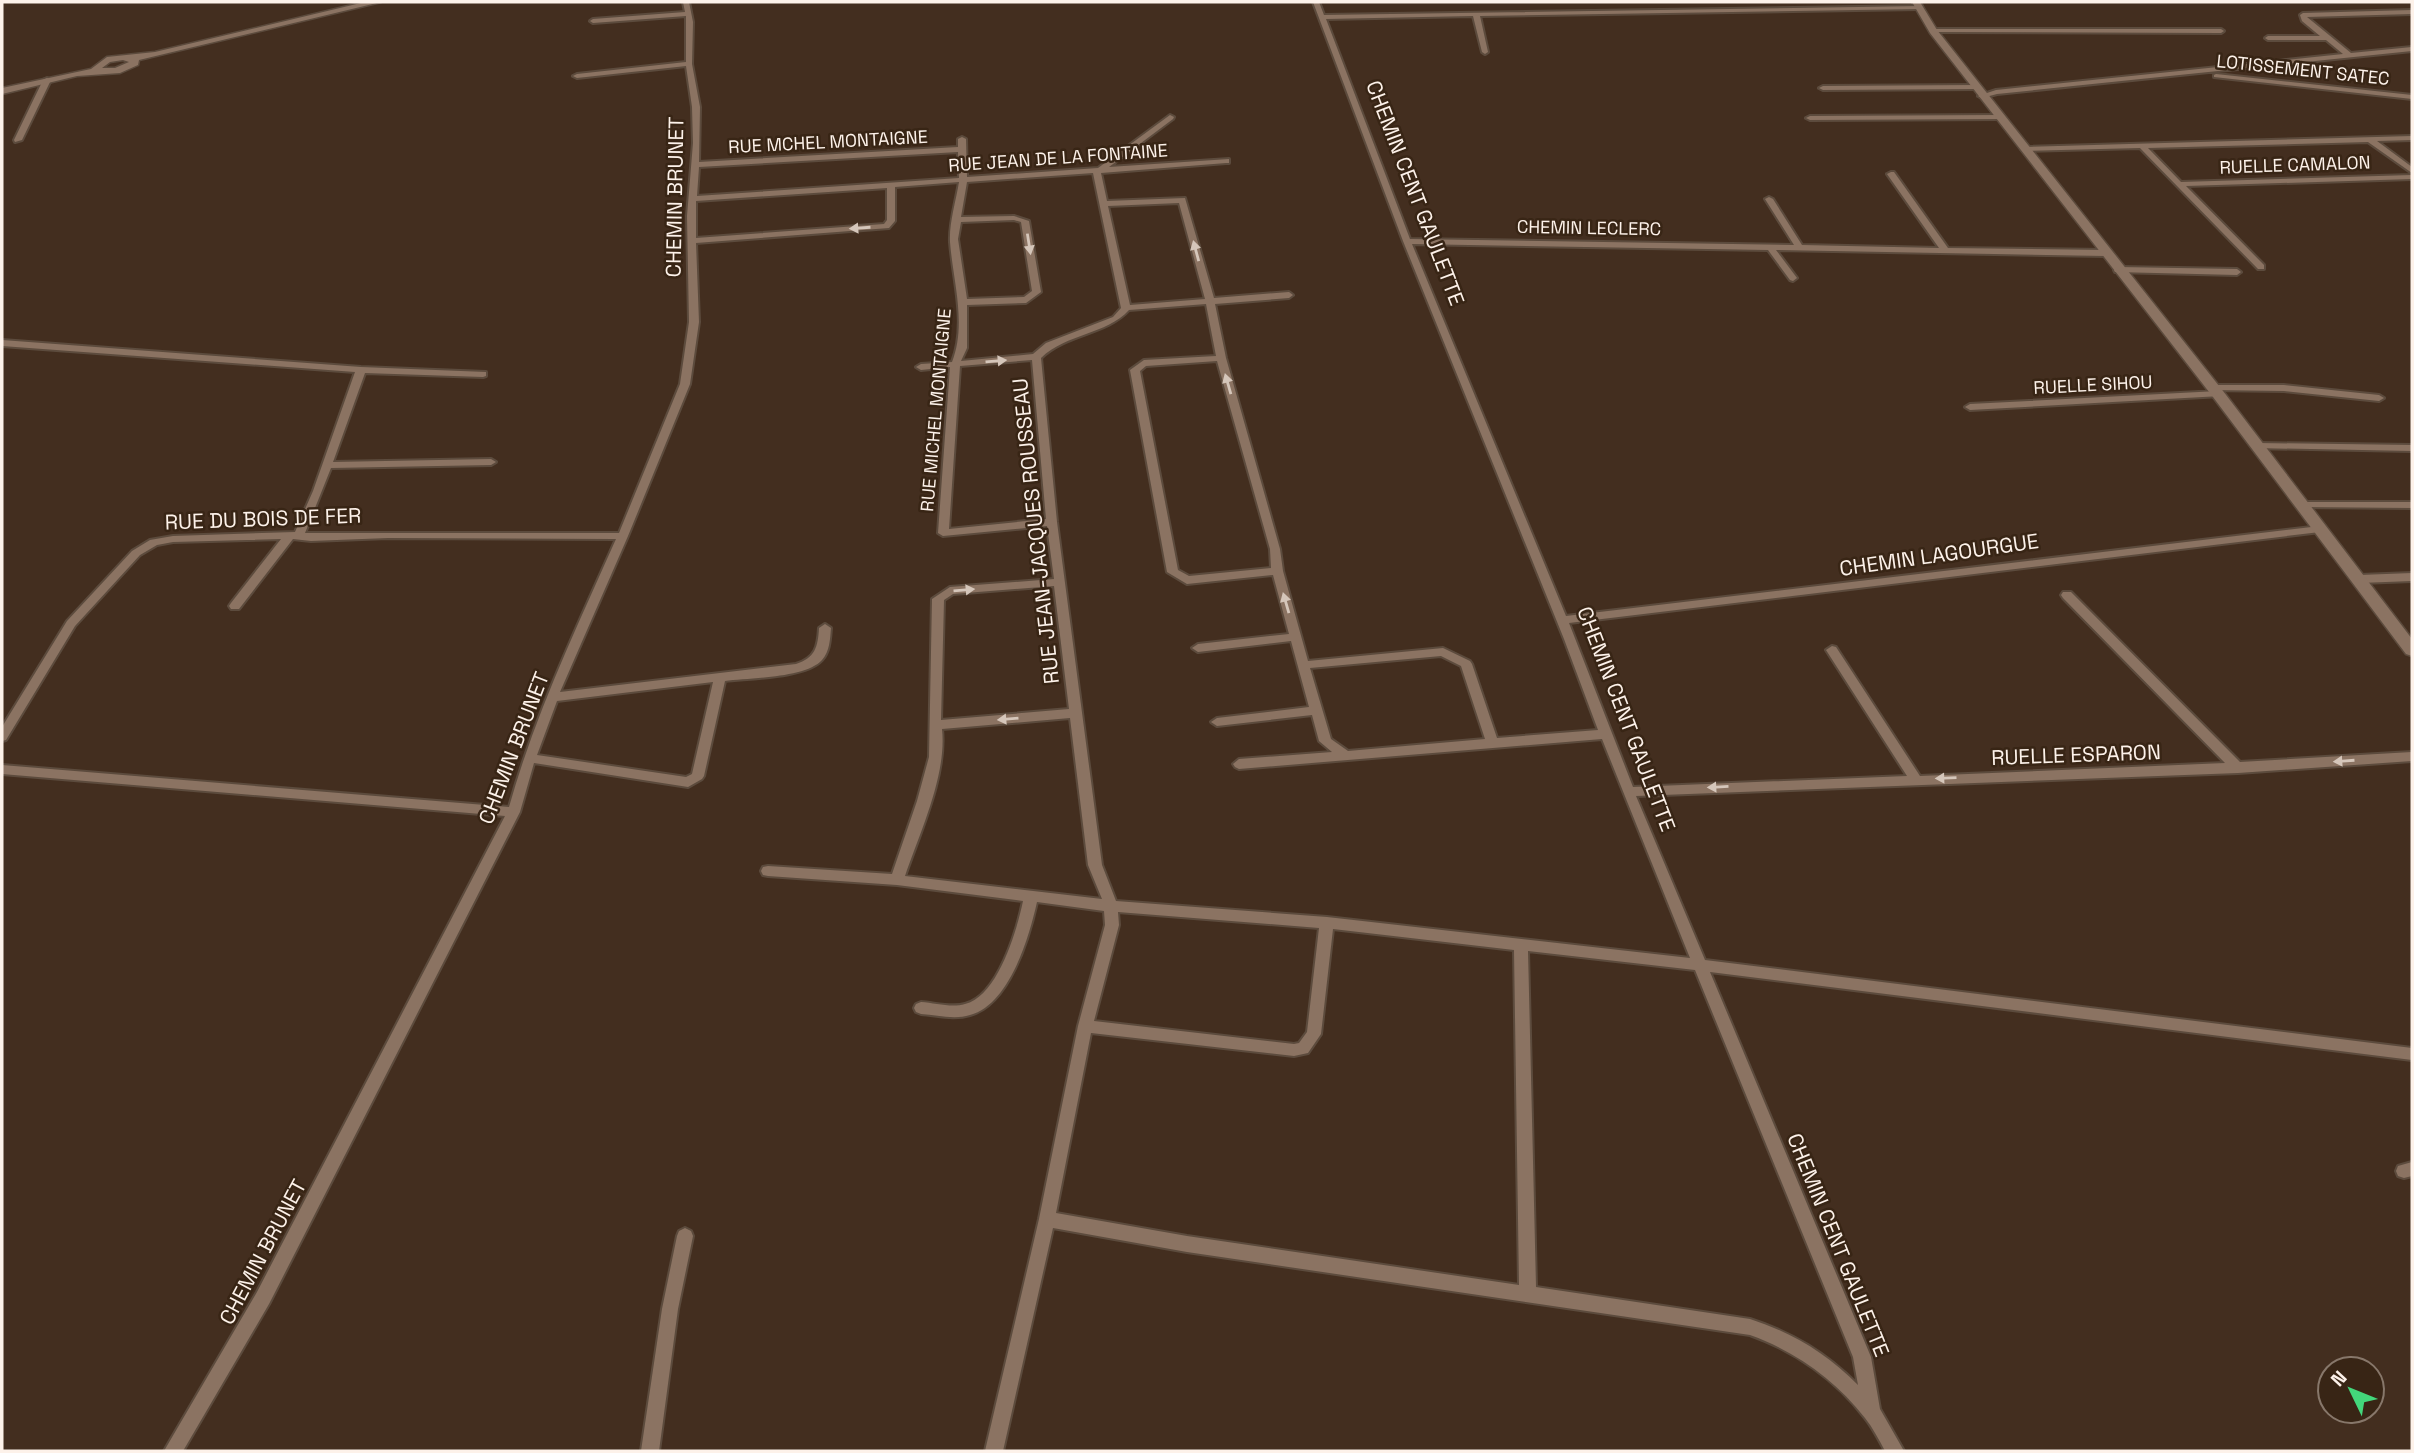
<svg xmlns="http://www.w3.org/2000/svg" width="2414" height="1453" font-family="'Space Grotesk',sans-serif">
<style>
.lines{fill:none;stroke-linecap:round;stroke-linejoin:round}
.street-casing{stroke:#5c4b3d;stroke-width:4}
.secondary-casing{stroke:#5c4b3d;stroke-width:3}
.street{fill:#8b7362;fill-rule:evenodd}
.secondary{fill:#8b7362;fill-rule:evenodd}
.oneway{fill:#d5c6ba}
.labels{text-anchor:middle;stroke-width:5;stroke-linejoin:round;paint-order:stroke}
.far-street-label{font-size:18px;fill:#fdf2ea;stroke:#382515}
.street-label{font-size:21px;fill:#fdf2ea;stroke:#382515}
</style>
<rect width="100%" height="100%" fill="#432e1f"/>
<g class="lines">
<g class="street-casing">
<path id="street" d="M 683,2 L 689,2 L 693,22 L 692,64 L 700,107 L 699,162 L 958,147 L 958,139 L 962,137 L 966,139 L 967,177 L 1098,168 L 1170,115 L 1174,117 L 1173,119 L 1109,167 L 1229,159 L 1229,163 L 1226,163 L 1101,173 L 1107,201 L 1185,198 L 1214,298 L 1289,292 L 1293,295 L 1289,298 L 1215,304 L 1226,358 L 1280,549 L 1283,571 L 1308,661 L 1443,648 L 1470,661 L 1472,664 L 1497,738 L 1598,730 L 1564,639 L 1403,241 L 1313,2 L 1319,2 L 1324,15 L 1922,6 L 1922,8 L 1920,9 L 1480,16 L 1488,52 L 1485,54 L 1482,52 L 1473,16 L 1326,19 L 1410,239 L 1794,245 L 1765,199 L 1769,197 L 1773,199 L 1802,245 L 1939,248 L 1887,174 L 1891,172 L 1894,172 L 1948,248 L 2106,250 L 2110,253 L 2106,256 L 1776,250 L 1797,278 L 1793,281 L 1790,280 L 1768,250 L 1412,244 L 1566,616 L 2320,526 L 2325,529 L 2320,532 L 1569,623 L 1633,787 L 1907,776 L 1826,650 L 1832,646 L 1836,647 L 1920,776 L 2225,763 L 2063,598 L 2061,595 L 2063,592 L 2071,592 L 2240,762 L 2412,752 L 2412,761 L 2238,773 L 1636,796 L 1705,960 L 2412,1048 L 2412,1060 L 1710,972 L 1871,1357 L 1880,1409 L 1904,1451 L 1885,1451 C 1879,1440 1873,1428 1865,1418 C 1836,1380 1795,1351 1750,1335 L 1187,1252 L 1053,1228 L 1003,1451 L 985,1451 L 1039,1219 L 1078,1026 L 1105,925 L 1104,911 L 1037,902 C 1029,938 1009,1005 970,1015 C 954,1020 937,1015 921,1014 L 916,1012 L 914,1008 L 916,1004 L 921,1002 C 935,1003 952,1008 965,1004 C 998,996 1017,930 1023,901 L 897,885 L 768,876 L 763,875 L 761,871 L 763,867 L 768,866 L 892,874 L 917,801 L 929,757 L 932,599 L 950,587 L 1054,579 L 1047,526 L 943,536 L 938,533 L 950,367 L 921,370 L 916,367 L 921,364 L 952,362 C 967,324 953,281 950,242 C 949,223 956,201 959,182 L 895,187 L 895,221 L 889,228 L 696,243 L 699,322 L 690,384 L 628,536 L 560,692 L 796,664 C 815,658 818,647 819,628 L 825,624 L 831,628 C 830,639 830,651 822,660 C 806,678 749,678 725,681 L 704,776 L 702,779 L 688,787 L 534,763 L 520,812 L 269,1304 L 183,1451 L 164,1451 L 257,1292 L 505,816 L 2,774 L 2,765 L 509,807 C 535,714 577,627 616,539 L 388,538 L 311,541 L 293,539 L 239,609 L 231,609 L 229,606 L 231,603 L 281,539 L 173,542 L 157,545 L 140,555 L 75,626 L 6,740 L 2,741 L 2,727 L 67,621 L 132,551 L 150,540 L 173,536 L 295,532 L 313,491 L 355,372 L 2,346 L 2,340 L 361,367 L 486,372 L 486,376 L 483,377 L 365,373 L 333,462 L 491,459 L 496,462 L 491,465 L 331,468 L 305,533 L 619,533 L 680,384 L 689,322 L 687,216 L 693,143 L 692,107 L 686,66 L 577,78 L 573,76 L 577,74 L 686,62 L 686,16 L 593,23 L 590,21 L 593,19 L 685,12 ZM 958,152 L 959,178 L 697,196 L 699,167 ZM 1093,173 L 1121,308 L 1113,317 L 1046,343 L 1033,354 L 961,361 L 967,348 L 967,305 L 1026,303 L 1041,292 L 1029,221 L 1014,216 L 961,217 L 967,182 ZM 887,188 L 887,220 L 884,224 L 696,238 L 696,201 ZM 1179,203 L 1205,299 L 1130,305 L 1108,206 ZM 1014,220 L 1021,222 L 1032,291 L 1024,297 L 967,299 L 958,239 L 961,222 ZM 1206,304 L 1216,356 L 1144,360 L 1130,370 L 1167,572 L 1187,584 L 1273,575 L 1289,634 L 1198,644 L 1192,648 L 1198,652 L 1291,641 L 1309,707 L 1217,718 L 1211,722 L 1217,726 L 1312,715 L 1319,741 L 1332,752 L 1239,759 L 1233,764 L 1235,767 L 1239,769 L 1602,739 L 1690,958 L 1327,917 L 1116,901 L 1102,865 L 1057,522 L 1041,358 C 1067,333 1106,335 1129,310 ZM 1032,360 L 1046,519 L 949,529 L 960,366 ZM 1217,361 L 1270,549 L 1271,568 L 1189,576 L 1178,570 L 1140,371 L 1146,366 ZM 1054,586 L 1069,709 L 941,720 L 944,600 L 953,594 ZM 1441,656 L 1461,666 L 1485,739 L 1348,751 L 1331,739 L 1310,668 ZM 713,682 L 692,774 L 686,777 L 537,755 L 557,701 ZM 1070,718 L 1088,865 L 1102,899 L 905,876 C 920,832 947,775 942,729 ZM 1118,912 L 1319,928 L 1307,1032 L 1299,1043 L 1294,1044 L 1094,1021 L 1119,925 ZM 1333,929 L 1514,950 L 1519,1285 L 1187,1236 L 1056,1213 L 1091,1033 L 1294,1056 L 1308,1053 L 1321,1034 ZM 1528,951 L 1695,970 L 1853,1357 L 1858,1385 C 1826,1353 1793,1333 1750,1319 L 1536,1287 Z
M 2412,10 L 2412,14 L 2307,17 L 2351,53 L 2412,47 L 2412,51 L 1997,94 L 1982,98 L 1978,96 L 1996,90 L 2343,54 L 2326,40 L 2268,40 L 2265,38 L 2268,36 L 2320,36 L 2302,21 L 2300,15 L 2303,13 Z
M 1933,29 L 2221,29 L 2224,31 L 2221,33 L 1931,32 L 1931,30 Z
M 2216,74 L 2412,95 L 2412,99 L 2214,77 L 2214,75 Z
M 47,78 L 51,80 L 22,140 L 15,142 L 14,140 L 43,80 Z
M 1976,85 L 1980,87 L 1979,89 L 1823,90 L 1819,88 L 1823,86 Z
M 2000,115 L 2003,115 L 2003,119 L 1810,120 L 1806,118 L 1810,116 Z
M 2412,136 L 2412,140 L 2377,141 L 2412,167 L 2412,173 L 2368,142 L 2148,148 L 2181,182 L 2412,175 L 2412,179 L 2186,186 L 2264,265 L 2264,269 L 2258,269 L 2140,148 L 2025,151 L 2021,149 L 2025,147 Z
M 2118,267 L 2237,269 L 2241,272 L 2237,275 L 2115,272 L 2114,270 Z
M 2213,385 L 2284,385 L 2379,395 L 2384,398 L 2379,401 L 2284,391 L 2210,390 L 2210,386 Z
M 2218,391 L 2221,392 L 2221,396 L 1970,410 L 1965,407 L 1970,404 Z
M 2258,443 L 2412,445 L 2412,451 L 2254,448 L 2253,446 Z
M 2303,502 L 2412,502 L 2412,508 L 2299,507 L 2298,505 L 2299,503 Z
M 2412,573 L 2412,581 L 2360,583 L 2354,579 L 2360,575 Z
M 2412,1162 L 2412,1176 L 2404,1178 L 2398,1176 L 2396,1171 L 2398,1166 Z
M 685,1228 L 691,1231 L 693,1236 L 678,1309 L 659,1451 L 641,1451 L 662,1309 L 677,1236 L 679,1231 Z"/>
</g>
<g class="secondary-casing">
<path id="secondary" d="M 365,2 L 381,2 L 139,60 L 138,65 L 120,73 L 77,76 L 2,94 L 2,88 L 91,69 L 107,57 L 155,52 ZM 123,60 L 129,62 L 115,68 L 102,68 L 110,62 Z
M 1912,2 L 1920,2 L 1937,30 L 2223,391 L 2412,639 L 2412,656 L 2406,654 L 2213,397 L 1930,33 Z"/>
</g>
<use href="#street" class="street"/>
<use href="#secondary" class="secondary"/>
</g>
<defs><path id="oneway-solid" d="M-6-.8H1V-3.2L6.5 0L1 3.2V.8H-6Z" transform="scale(1.75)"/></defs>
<g class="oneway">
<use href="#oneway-solid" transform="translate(860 228) rotate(176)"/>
<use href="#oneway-solid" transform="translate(1029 244) rotate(81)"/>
<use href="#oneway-solid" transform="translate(1196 251) rotate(-105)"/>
<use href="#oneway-solid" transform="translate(996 361) rotate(-5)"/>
<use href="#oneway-solid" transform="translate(1228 384) rotate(-106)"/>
<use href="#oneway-solid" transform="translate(964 590) rotate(-5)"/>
<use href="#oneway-solid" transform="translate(1286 603) rotate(-106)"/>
<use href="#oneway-solid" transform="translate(1008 719) rotate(175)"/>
<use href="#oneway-solid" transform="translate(2344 761) rotate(176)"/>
<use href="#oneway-solid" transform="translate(1946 778) rotate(178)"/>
<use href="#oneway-solid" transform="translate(1718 787) rotate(177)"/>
</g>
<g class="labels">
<g class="far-street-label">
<text transform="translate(2303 70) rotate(6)" y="6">LOTISSEMENT SATEC</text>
<text transform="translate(828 142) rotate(-3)" y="6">RUE MCHEL MONTAIGNE</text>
<text transform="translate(1058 158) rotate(-4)" y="6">RUE JEAN DE LA FONTAINE</text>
<text transform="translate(2295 165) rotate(-2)" y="6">RUELLE CAMALON</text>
<text transform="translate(1589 228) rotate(1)" y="6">CHEMIN LECLERC</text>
<text transform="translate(2093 385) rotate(-3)" y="6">RUELLE SIHOU</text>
<text transform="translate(936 410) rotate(-85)" y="6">RUE MICHEL MONTAIGNE</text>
</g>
<g class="street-label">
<text transform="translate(1415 193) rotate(69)" y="7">CHEMIN CENT GAULETTE</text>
<text transform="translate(675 197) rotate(-89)" y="7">CHEMIN BRUNET</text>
<text transform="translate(263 519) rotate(-2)" y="7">RUE DU BOIS DE FER</text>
<text transform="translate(1036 531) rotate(-96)" y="7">RUE JEAN-JACQUES ROUSSEAU</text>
<text transform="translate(1939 555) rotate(-8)" y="7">CHEMIN LAGOURGUE</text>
<text transform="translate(1626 719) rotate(69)" y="7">CHEMIN CENT GAULETTE</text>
<text transform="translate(514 748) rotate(-69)" y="7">CHEMIN BRUNET</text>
<text transform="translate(2076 755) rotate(-2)" y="7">RUELLE ESPARON</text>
<text transform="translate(1838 1245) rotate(68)" y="7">CHEMIN CENT GAULETTE</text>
<text transform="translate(263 1252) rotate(-62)" y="7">CHEMIN BRUNET</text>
</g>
</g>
<rect width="2414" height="1453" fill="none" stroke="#fdf2ea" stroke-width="7"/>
<g transform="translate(2351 1390) rotate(313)"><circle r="33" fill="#382515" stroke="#87776a" stroke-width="2"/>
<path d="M0-5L12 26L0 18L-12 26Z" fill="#43d77b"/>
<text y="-10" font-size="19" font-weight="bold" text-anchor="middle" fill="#fdf2ea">N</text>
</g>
</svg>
